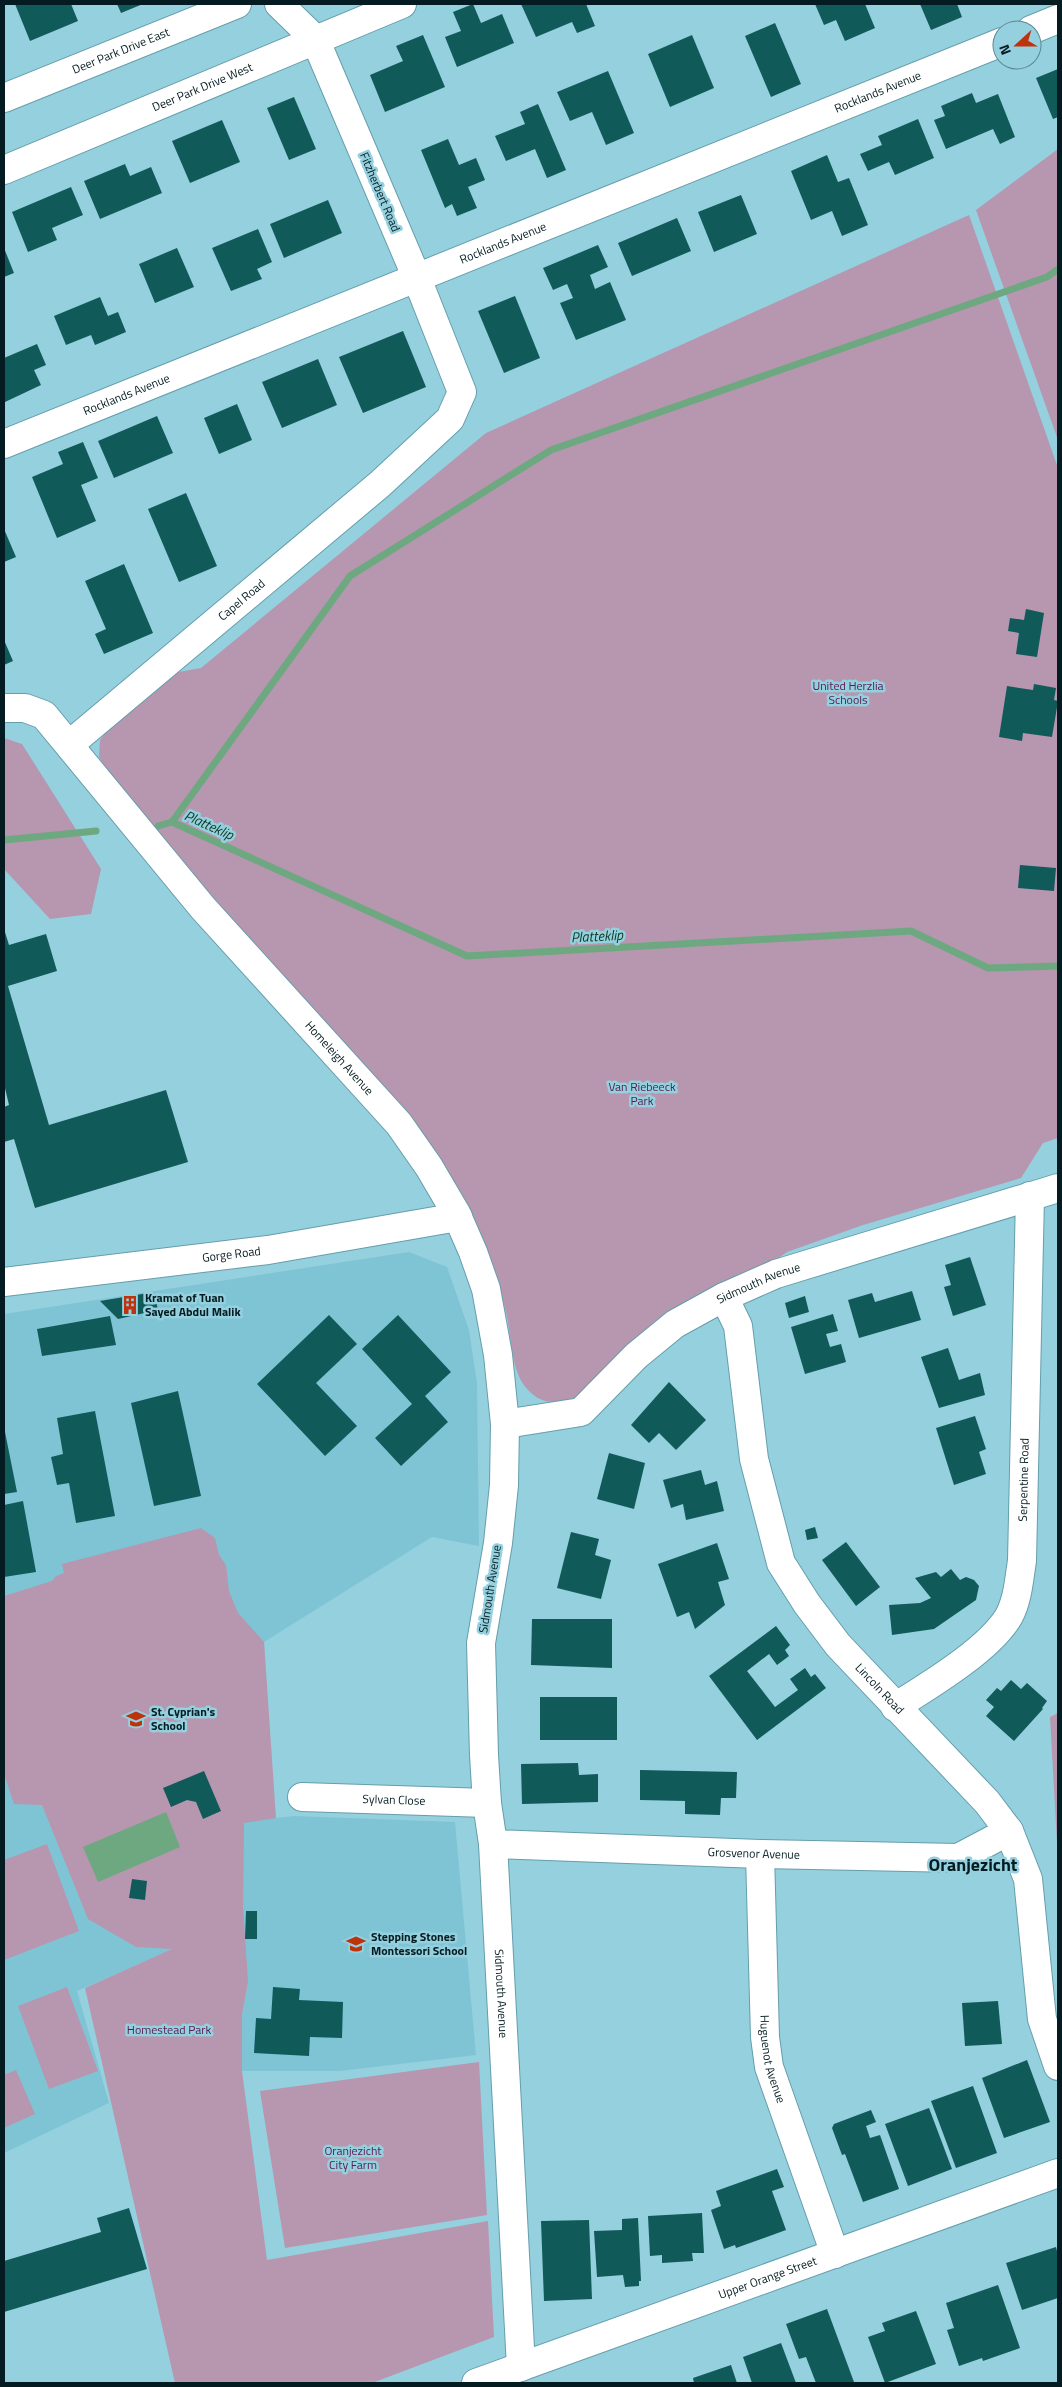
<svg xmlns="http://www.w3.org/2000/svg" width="1062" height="2387" font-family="'Titillium Web',sans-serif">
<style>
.built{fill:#7fc4d5}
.green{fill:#b796af}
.water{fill:#6da881}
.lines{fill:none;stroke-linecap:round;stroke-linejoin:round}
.stream{stroke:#6da881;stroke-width:7}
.building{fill:#115a5a}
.minor-casing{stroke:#659eac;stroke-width:30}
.tertiary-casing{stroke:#659eac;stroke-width:30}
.minor{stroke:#fff;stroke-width:28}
.tertiary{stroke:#fff;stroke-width:28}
.labels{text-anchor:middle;stroke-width:5;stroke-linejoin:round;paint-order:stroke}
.street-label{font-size:12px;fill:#041c21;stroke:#95d0de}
.park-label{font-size:12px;fill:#591a4f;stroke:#95d0de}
.poi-label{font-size:12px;font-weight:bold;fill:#041c21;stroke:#95d0de;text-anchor:start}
.water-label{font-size:14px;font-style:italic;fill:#09391f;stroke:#95d0de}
.district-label{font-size:18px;font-weight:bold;fill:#041c21;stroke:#95d0de}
</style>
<rect width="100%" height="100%" fill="#95d0de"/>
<path class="built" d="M 409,1252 L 447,1267 L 469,1330 L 477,1383 L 479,1546 L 432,1537 L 264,1642 L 272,1796 L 276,1818 L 295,1816 L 455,1822 L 476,2055 L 340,2071 L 242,2071 L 242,2015 L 248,1982 L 221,1928 L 77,1991 L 109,2103 L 4,2153 L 4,1314 Z"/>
<path class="green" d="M 1058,149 L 1058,440 L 976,210 Z
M 969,215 L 1058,468 L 1058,1138 L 1043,1143 L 1021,1178 L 863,1225 L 787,1252 L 580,1396 C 560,1403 544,1407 528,1390 C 510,1371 512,1337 506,1312 C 496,1272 479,1230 460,1194 C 416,1113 347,1049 286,981 C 225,913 167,842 108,772 L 99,757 L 100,740 L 110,727 L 173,673 L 201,668 L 486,433 Z
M 4,738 L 22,744 L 101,869 L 91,914 L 50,919 L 4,869 Z
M 201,1528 L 215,1538 L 219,1555 L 226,1565 L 229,1591 L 238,1613 L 264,1642 L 276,1818 L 244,1823 L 243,1906 L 248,1982 L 242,2015 L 242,2071 L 267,2260 L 488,2221 L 494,2337 L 372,2383 L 175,2383 L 85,1988 L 172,1949 L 136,1947 L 88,1919 L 42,1805 L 14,1804 L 4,1774 L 4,1596 L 52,1581 L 56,1576 L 64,1573 L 62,1564 Z
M 1058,1713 L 1058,1861 L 1050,1717 Z
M 47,1844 L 79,1931 L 4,1960 L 4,1860 Z
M 67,1987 L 98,2071 L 49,2089 L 18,2006 Z
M 479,2062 L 487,2215 L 285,2248 L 260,2091 Z
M 16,2070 L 35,2114 L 4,2128 L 4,2075 Z"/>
<path class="water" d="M 166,1812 L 180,1847 L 98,1882 L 83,1847 Z"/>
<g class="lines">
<path class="stream" d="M 172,822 L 350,576 L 551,450 L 1047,277 L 1058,269
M 158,826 L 172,822 L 467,956 L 911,931 L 988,968 L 1058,966
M 4,840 L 96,831"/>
</g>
<path class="building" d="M 15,4 L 71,4 L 78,21 L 30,41 Z
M 117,4 L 143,4 L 121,13 Z
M 473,4 L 481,23 L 502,14 L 514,43 L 457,67 L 445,37 L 461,31 L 453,12 Z
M 521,4 L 586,4 L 595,26 L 577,33 L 572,22 L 536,37 Z
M 815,4 L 865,4 L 875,28 L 845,41 L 836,20 L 824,25 Z
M 920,4 L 957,4 L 962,17 L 931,30 Z
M 775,23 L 801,84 L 771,97 L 745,36 Z
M 423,35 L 445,87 L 385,112 L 370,75 L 403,61 L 396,46 Z
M 692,35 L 714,88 L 670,107 L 648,54 Z
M 1058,69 L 1058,117 L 1053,119 L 1036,78 Z
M 608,71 L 634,133 L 606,145 L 592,112 L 570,121 L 557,92 Z
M 972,93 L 976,103 L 998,94 L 1015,137 L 1000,144 L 993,129 L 946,149 L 934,120 L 945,116 L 941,106 Z
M 294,97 L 316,149 L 289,160 L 267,108 Z
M 538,104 L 566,170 L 547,178 L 535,149 L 506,161 L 495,136 L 525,124 L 520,112 Z
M 918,119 L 934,158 L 895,175 L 889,162 L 868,171 L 860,154 L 882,145 L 878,136 Z
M 222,120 L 240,162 L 190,183 L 172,141 Z
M 448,139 L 459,165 L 476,158 L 485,180 L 468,187 L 477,208 L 457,216 L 452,204 L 445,208 L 421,150 Z
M 827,155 L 838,182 L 849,178 L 868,225 L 842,236 L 832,211 L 811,220 L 791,171 Z
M 125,164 L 130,176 L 151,167 L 162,193 L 100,219 L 84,181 Z
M 71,187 L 83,215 L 52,228 L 57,240 L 28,252 L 12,212 Z
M 741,195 L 757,234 L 714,252 L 698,212 Z
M 328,200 L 342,233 L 284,258 L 270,224 Z
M 677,218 L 691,251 L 632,276 L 618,243 Z
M 258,229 L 272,262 L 257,269 L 262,279 L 231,291 L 212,248 Z
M 598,245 L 608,267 L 590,275 L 595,289 L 610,282 L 626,320 L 576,340 L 560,303 L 573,298 L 567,284 L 553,290 L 543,268 Z
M 4,248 L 14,273 L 4,277 Z
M 177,248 L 194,287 L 155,303 L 139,264 Z
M 515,296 L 540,358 L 504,373 L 478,311 Z
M 100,297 L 108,316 L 118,312 L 126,332 L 95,345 L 91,335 L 66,345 L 54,316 Z
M 403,331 L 426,387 L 363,413 L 339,357 Z
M 37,344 L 46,365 L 34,370 L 41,385 L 5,402 L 4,358 Z
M 318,359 L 337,405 L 282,428 L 262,382 Z
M 237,404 L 252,440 L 219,454 L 204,418 Z
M 157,416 L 173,453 L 114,478 L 98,441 Z
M 83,442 L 98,478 L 81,485 L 96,521 L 57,538 L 32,477 L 63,464 L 58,452 Z
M 186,493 L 217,566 L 179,582 L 148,509 Z
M 4,529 L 16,557 L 4,562 Z
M 124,564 L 153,633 L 104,654 L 95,634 L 106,629 L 85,581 Z
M 1026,609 L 1044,613 L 1037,657 L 1016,654 L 1019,633 L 1008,631 L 1010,618 L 1024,620 Z
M 4,640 L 13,661 L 4,665 Z
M 1034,684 L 1056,688 L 1054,700 L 1058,701 L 1052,737 L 1023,733 L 1022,741 L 999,737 L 1007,686 L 1033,690 Z
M 1020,865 L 1056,868 L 1054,891 L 1018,888 Z
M 4,929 L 9,945 L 46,934 L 57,971 L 8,986 L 49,1125 L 166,1090 L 188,1162 L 35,1208 L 14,1139 L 4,1142 L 4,1107 L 9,1105 L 4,1084 Z
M 970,1257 L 986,1305 L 953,1316 L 944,1287 L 951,1285 L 945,1265 Z
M 912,1291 L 921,1320 L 859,1338 L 848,1300 L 872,1293 L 875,1302 Z
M 154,1292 L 158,1310 L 118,1319 L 100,1301 Z
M 805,1296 L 809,1312 L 789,1318 L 785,1303 Z
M 833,1314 L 838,1331 L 826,1334 L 830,1347 L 841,1344 L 846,1362 L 805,1374 L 791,1327 Z
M 329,1315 L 357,1344 L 316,1383 L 357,1426 L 325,1456 L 257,1384 Z
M 398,1315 L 451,1372 L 425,1396 L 448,1422 L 401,1466 L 375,1438 L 412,1404 L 362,1349 Z
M 110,1316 L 116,1345 L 42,1356 L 37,1329 Z
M 948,1348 L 959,1380 L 980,1373 L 985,1395 L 939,1408 L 921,1357 Z
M 669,1382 L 706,1420 L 676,1450 L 659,1433 L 649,1443 L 631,1425 Z
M 178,1391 L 201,1496 L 154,1506 L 131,1403 Z
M 95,1411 L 115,1516 L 76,1523 L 69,1483 L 57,1485 L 51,1457 L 63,1454 L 57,1418 Z
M 975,1416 L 986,1449 L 979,1452 L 986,1474 L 954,1485 L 936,1428 Z
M 4,1427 L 17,1492 L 4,1494 Z
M 609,1453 L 645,1463 L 634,1509 L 597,1499 Z
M 701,1470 L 705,1485 L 717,1481 L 724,1511 L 686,1520 L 683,1504 L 671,1508 L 663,1480 Z
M 23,1501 L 36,1572 L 4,1577 L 4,1505 Z
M 815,1527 L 818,1538 L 807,1540 L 805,1530 Z
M 571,1532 L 599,1539 L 595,1555 L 611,1560 L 601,1599 L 557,1588 Z
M 846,1542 L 880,1587 L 856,1606 L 822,1560 Z
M 717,1543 L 729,1579 L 718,1582 L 725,1605 L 695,1629 L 689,1612 L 677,1617 L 658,1564 Z
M 951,1569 L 960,1580 L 966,1577 L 974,1580 L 979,1586 L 976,1600 L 934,1629 L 892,1635 L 889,1605 L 920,1603 L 931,1598 L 915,1578 L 936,1572 L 941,1577 Z
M 532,1619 L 612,1619 L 612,1668 L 531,1665 Z
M 776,1626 L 790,1645 L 785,1650 L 789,1656 L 777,1665 L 769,1654 L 747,1671 L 775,1707 L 798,1690 L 790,1679 L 805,1668 L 811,1677 L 815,1674 L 826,1688 L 757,1740 L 709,1676 Z
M 1011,1680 L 1021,1689 L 1027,1683 L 1047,1701 L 1042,1708 L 1043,1709 L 1014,1741 L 986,1716 L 994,1707 L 986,1700 L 997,1688 L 1001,1691 Z
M 540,1697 L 617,1697 L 617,1740 L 540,1740 Z
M 578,1763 L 579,1775 L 598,1774 L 598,1802 L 522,1804 L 521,1764 Z
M 640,1770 L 737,1772 L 736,1798 L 721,1798 L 720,1815 L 685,1814 L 685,1801 L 640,1800 Z
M 204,1771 L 221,1811 L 203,1819 L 196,1802 L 187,1800 L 171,1807 L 163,1788 Z
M 132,1879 L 147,1881 L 145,1900 L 129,1898 Z
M 246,1911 L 257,1911 L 257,1939 L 245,1939 Z
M 273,1987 L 300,1989 L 299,2000 L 343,2002 L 342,2038 L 310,2037 L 309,2056 L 254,2053 L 256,2018 L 271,2019 Z
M 998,2001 L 1002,2044 L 965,2046 L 962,2003 Z
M 1027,2060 L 1050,2122 L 1004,2138 L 982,2078 Z
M 973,2086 L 997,2153 L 956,2168 L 931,2101 Z
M 929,2108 L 952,2169 L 908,2186 L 885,2124 Z
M 871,2110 L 876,2122 L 866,2126 L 870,2138 L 880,2135 L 899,2189 L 863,2202 L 845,2154 L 842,2155 L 832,2128 L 834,2124 Z
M 777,2169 L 784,2187 L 772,2191 L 786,2230 L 736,2248 L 735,2245 L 724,2249 L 711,2210 L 721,2206 L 716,2191 Z
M 129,2208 L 147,2269 L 4,2312 L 4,2261 L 101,2232 L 97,2218 Z
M 702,2213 L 704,2253 L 692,2253 L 693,2261 L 662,2263 L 662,2255 L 650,2256 L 648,2216 Z
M 638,2218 L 641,2281 L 639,2281 L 639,2286 L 625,2287 L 623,2275 L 597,2277 L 594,2231 L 622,2230 L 622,2219 Z
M 589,2220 L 592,2299 L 544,2301 L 541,2221 Z
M 1056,2247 L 1058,2255 L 1058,2298 L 1022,2310 L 1006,2263 Z
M 998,2285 L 1020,2348 L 983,2361 L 982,2358 L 959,2366 L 947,2330 L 954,2328 L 946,2303 Z
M 827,2309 L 854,2382 L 849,2383 L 816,2383 L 806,2357 L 799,2359 L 786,2324 Z
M 916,2311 L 936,2364 L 885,2383 L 868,2337 L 885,2331 L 882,2323 Z
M 781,2343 L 796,2383 L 752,2383 L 743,2357 Z
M 731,2365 L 737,2383 L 694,2383 L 693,2378 Z"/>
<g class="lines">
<g class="minor-casing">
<g id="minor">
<path d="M 1031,30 L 1058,19"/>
<path id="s1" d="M 4,98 L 237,4"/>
<path id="s2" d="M 4,170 L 402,4"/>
<path id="s3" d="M 4,444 L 1002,42"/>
<path id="s4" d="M 70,744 L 380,484 L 450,419 L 462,392 L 416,276 L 315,39 L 279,4"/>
<path id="s5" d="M 4,1282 L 268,1250 L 458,1217"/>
<path id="s6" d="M 724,1297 L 738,1326 L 754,1459 L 781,1563 L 807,1604 L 838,1645 L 987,1802 L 1009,1831 L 1028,1879 L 1042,2019 L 1058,2066"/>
<path id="s7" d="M 505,1424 L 581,1412 L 636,1356 L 675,1324 L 724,1297 L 776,1274 L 1058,1188"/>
<path id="s8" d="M 895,1707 C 928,1686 989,1650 1009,1616 C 1018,1599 1019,1579 1022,1561 L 1030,1196"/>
<path id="s9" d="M 302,1797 L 487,1803"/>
<path id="s10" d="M 493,1844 L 760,1854 L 958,1858 L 1009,1831"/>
<path id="s11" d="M 760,1854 L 765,2037 L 769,2067 L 835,2254"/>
</g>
</g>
<g class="tertiary-casing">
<g id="tertiary">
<path id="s12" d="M 4,708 L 25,708 L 44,715 L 203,908 L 399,1124 L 429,1167 L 456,1213 L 473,1252 L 486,1289 L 498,1355 L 505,1424 L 504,1485 L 498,1543 L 481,1643 L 484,1755 L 487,1803 L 493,1844 L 521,2367"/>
<path id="s13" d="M 476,2383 L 1058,2173"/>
</g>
</g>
<use href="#minor" class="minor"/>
<use href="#tertiary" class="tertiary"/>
</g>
<defs>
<g id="building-bare" transform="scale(1.5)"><path d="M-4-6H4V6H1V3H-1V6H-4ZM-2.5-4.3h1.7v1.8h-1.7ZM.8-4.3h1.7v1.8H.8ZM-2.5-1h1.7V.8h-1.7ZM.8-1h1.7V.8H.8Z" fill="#bd330e" stroke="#95d0de" stroke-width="2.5" paint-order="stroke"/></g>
<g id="school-bare" transform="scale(1.5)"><path d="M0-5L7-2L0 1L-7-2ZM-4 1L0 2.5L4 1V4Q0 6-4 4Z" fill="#bd330e" stroke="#95d0de" stroke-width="2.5" paint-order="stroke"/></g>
</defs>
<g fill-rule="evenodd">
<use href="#building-bare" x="130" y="1305"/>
<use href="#school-bare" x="136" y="1719"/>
<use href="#school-bare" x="356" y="1944"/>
</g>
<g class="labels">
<g class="street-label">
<text dy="4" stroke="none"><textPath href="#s1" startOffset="126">Deer Park Drive East</textPath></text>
<text dy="4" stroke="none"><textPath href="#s2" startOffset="215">Deer Park Drive West</textPath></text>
<text dy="4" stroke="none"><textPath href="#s3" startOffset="942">Rocklands Avenue</textPath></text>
<text transform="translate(380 192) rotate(67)" y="4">Fitzherbert Road</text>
<text dy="4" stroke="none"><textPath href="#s3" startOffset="538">Rocklands Avenue</textPath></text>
<text dy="4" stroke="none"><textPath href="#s3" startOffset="132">Rocklands Avenue</textPath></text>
<text dy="4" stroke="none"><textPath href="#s4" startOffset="224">Capel Road</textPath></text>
<text dy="4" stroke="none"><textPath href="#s12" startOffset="494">Homeleigh Avenue</textPath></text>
<text dy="4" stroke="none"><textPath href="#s5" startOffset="229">Gorge Road</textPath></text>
<text dy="4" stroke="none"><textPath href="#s7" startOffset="299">Sidmouth Avenue</textPath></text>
<text dy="4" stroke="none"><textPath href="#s8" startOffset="285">Serpentine Road</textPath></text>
<text transform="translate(490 1589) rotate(-81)" y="4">Sidmouth Avenue</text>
<text dy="4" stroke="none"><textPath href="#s6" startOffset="434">Lincoln Road</textPath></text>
<text dy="4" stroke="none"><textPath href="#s9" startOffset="92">Sylvan Close</textPath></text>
<text dy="4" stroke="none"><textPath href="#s10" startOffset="261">Grosvenor Avenue</textPath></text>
<text dy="4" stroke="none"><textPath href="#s12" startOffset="1479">Sidmouth Avenue</textPath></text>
<text dy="4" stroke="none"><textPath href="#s11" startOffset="206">Huguenot Avenue</textPath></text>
<text dy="4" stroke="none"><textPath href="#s13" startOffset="310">Upper Orange Street</textPath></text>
</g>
<g class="park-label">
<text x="848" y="690">United Herzlia<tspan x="848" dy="14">Schools</tspan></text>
<text x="642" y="1091">Van Riebeeck<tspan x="642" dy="14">Park</tspan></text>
<text x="169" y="2034">Homestead Park</text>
<text x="353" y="2155">Oranjezicht<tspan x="353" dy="14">City Farm</tspan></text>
</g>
<g class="poi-label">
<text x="145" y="1302">Kramat of Tuan<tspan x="145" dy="14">Sayed Abdul Malik</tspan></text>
<text x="151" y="1716">St. Cyprian's<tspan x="151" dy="14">School</tspan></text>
<text x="371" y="1941">Stepping Stones<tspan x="371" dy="14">Montessori School</tspan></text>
</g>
<g class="water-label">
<text transform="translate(209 825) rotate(24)" y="5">Platteklip</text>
<text transform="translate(597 936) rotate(-3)" y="5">Platteklip</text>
</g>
<g class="district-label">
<text x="973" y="1871">Oranjezicht</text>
</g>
</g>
<rect width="1062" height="2387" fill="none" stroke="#041c21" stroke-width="10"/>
<g transform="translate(1017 45) rotate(249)"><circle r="24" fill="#95d0de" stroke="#5b8892"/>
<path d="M0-4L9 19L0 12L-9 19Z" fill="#bd330e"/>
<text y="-8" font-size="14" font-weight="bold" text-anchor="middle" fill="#041c21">N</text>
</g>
</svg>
